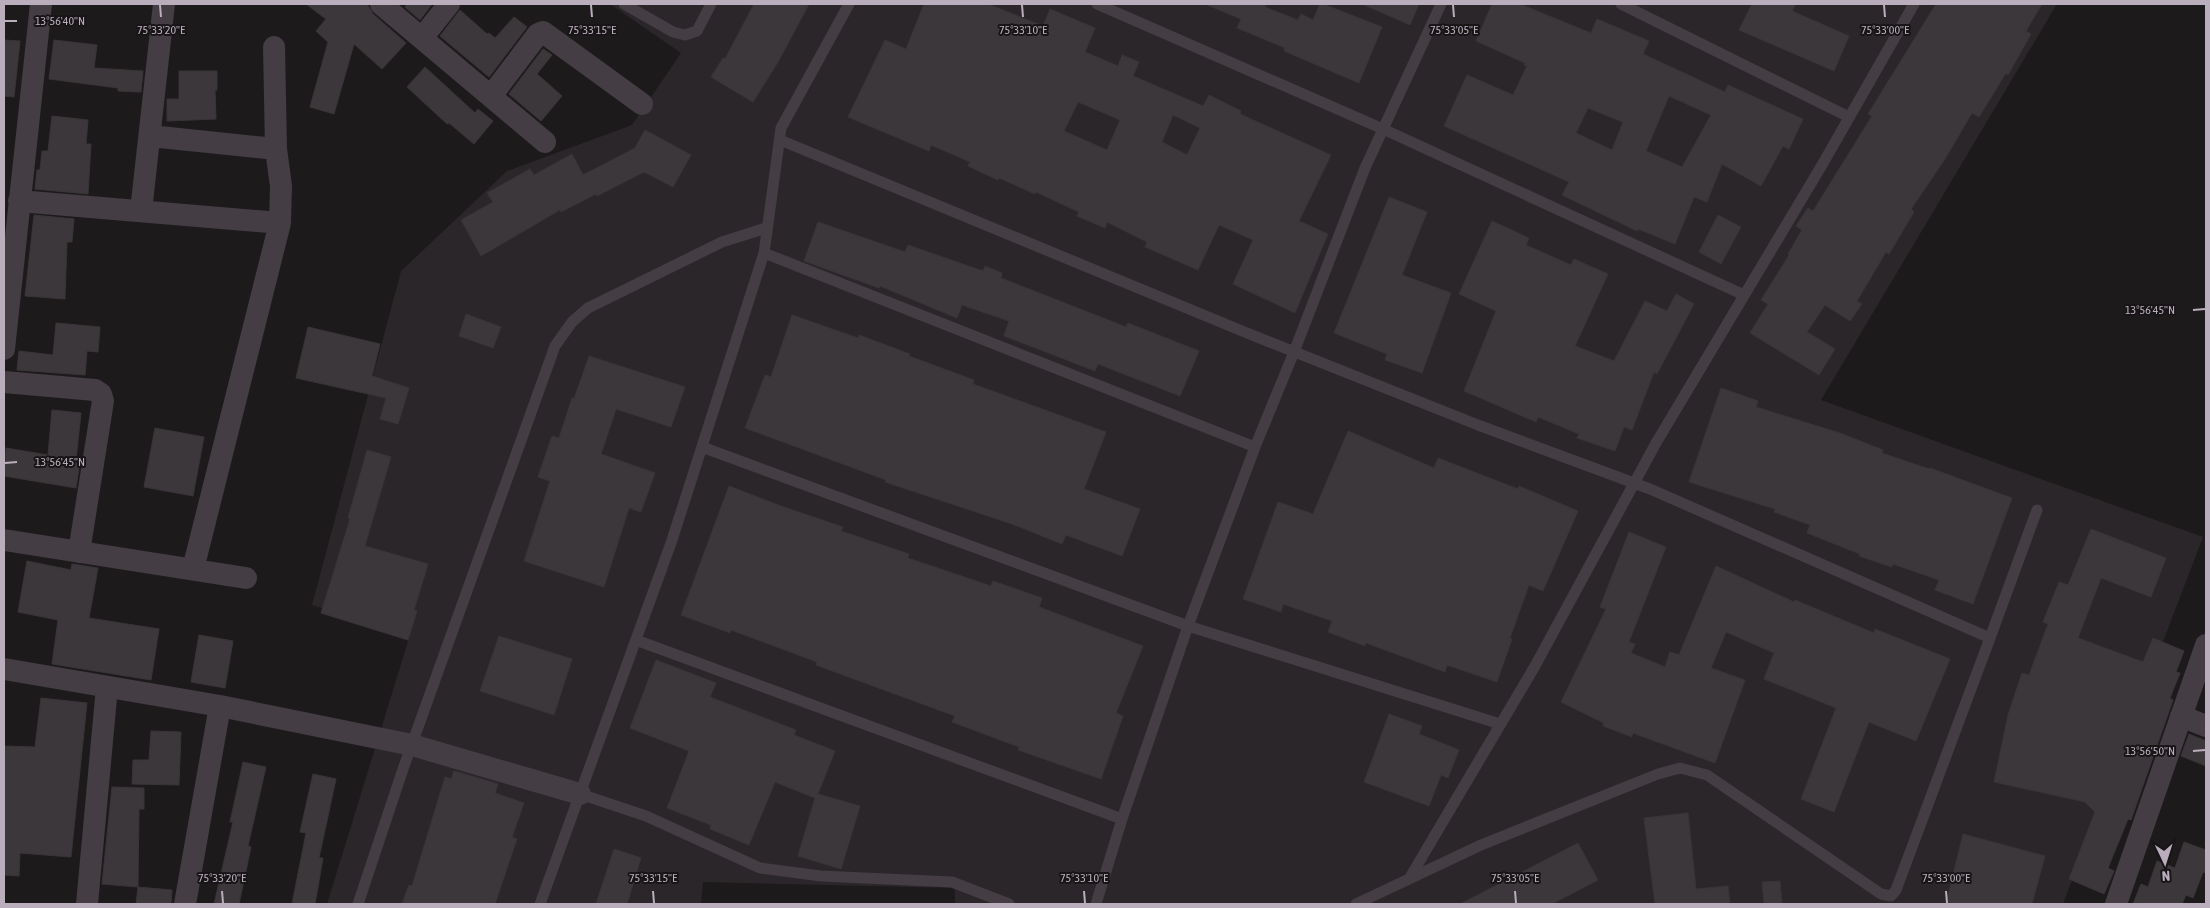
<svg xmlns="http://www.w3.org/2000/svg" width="2210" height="908" font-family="'Asap Condensed',sans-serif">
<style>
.built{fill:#2a2629}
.building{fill:#3c373b;stroke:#393438;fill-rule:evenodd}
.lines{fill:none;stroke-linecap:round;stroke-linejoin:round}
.lane{stroke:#443d44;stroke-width:11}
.street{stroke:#443d44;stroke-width:22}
.ticks{fill:none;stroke:#baadbc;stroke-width:2}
.ticks-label{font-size:12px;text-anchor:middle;fill:#baadbc;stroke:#181517;stroke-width:4;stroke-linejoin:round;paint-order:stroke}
</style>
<rect width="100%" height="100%" fill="#1d1a1c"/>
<path class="built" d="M 610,4 L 2057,4 L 1821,400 L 2203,537 L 2063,904 L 955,904 L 955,888 L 703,882 L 701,904 L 327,904 L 410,635 L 312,605 L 401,271 L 507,171 L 632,125 L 681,53 Z"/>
<path class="building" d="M 306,4 L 367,4 L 373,14 L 406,43 L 382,69 L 354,44 L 334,114 L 310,107 L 328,42 L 316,31 L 326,19 Z
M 407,4 L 432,4 L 420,20 L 405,7 Z
M 754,4 L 809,4 L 778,62 L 753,102 L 711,77 L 723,58 L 725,59 Z
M 924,4 L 988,4 L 1043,26 L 1050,9 L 1095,28 L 1085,52 L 1118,66 L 1122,55 L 1139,62 L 1133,76 L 1203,106 L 1209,95 L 1241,111 L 1240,114 L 1331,155 L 1299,221 L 1328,234 L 1295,313 L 1233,284 L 1253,240 L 1219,225 L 1198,270 L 1145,247 L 1147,242 L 1107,222 L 1105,228 L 1077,216 L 1079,212 L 1036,192 L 1035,194 L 999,178 L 998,180 L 968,166 L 970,162 L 931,145 L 929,151 L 848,117 L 885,40 L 906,49 ZM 1078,102 L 1120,120 L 1107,150 L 1064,131 ZM 1173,115 L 1200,128 L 1187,155 L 1162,142 Z
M 1205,4 L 1266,4 L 1265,7 L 1298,20 L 1301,14 L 1313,20 L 1320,4 L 1323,4 L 1382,27 L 1359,83 L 1284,51 L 1285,48 L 1237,28 L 1241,19 Z
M 1362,4 L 1419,4 L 1410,25 Z
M 1492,4 L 1520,4 L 1591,33 L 1597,19 L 1649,41 L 1643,54 L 1725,92 L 1728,85 L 1803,119 L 1789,149 L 1783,146 L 1761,186 L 1722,164 L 1707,202 L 1694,197 L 1675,244 L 1638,229 L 1637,231 L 1562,195 L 1569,182 L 1444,126 L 1467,75 L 1513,95 L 1527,66 L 1524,65 L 1525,63 L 1476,41 ZM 1669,96 L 1711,115 L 1682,167 L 1646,151 ZM 1588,108 L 1623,122 L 1612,150 L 1576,133 Z
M 1752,4 L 1796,4 L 1792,11 L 1849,36 L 1834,71 L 1739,30 Z
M 1936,4 L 2042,4 L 2026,31 L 2031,34 L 2008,75 L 2006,73 L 1979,117 L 1972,113 L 1945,159 L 1911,209 L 1914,212 L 1889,254 L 1886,252 L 1857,301 L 1862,304 L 1850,321 L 1825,305 L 1807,332 L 1835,349 L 1819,375 L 1750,333 L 1768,304 L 1761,300 L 1789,255 L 1788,254 L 1802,230 L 1796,226 L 1808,208 L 1813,211 L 1872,116 L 1868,114 Z
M 460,10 L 487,34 L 489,33 L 495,38 L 514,17 L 527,27 L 489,77 L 440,36 Z
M 4,40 L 20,41 L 14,97 L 4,96 Z
M 54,40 L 97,45 L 94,68 L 143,71 L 141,92 L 118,91 L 118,88 L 49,79 Z
M 543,49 L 552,55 L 537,74 L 562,96 L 541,121 L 509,94 Z
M 425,67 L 475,113 L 478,109 L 493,121 L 474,144 L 449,123 L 447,124 L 407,87 Z
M 179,71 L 217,71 L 217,90 L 215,90 L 216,119 L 167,121 L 167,99 L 179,99 Z
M 52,116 L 88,120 L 86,144 L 91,144 L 88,194 L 35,189 L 37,170 L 40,170 L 42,151 L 48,151 Z
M 645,130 L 691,155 L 673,187 L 644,172 L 597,196 L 596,194 L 561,212 L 560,210 L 481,256 L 461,220 L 493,202 L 487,193 L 530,169 L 534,175 L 572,154 L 583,175 L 635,148 Z
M 1389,197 L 1427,212 L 1402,275 L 1451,293 L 1422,373 L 1385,360 L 1387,354 L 1334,333 Z
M 34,215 L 74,219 L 72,242 L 67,242 L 65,299 L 25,296 Z
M 1718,215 L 1741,227 L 1721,264 L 1699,252 Z
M 1492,221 L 1529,238 L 1526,245 L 1571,265 L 1574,259 L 1608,274 L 1575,346 L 1614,361 L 1645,301 L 1667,311 L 1676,294 L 1694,304 L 1657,374 L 1654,372 L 1632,430 L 1624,427 L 1615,451 L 1577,438 L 1579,434 L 1538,417 L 1536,422 L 1464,391 L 1496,311 L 1459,294 Z
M 818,222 L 905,252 L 908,245 L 983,271 L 985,266 L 1002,273 L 1001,278 L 1070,305 L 1126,327 L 1128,323 L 1199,351 L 1180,396 L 1098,364 L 1095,371 L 1004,336 L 1009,321 L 962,305 L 957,318 L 880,286 L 879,288 L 804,261 Z
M 466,314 L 501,327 L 493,348 L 459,336 Z
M 792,315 L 858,338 L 859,335 L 910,354 L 909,356 L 974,380 L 973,384 L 1106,432 L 1084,489 L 1140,509 L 1122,556 L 1066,535 L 1062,544 L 1012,524 L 885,482 L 886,480 L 745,428 L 765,375 L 771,377 Z
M 56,323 L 100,327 L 98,352 L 87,351 L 85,375 L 17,370 L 19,351 L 53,355 Z
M 308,327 L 380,344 L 372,376 L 409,388 L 398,424 L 380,419 L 386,398 L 296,378 Z
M 589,356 L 685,387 L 671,427 L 616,409 L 601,454 L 655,473 L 641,512 L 629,508 L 604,587 L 524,561 L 550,481 L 538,477 L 552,436 L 559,438 L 572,398 L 574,399 Z
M 1721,388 L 1758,401 L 1756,407 L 1840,433 L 1883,450 L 1882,453 L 1929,469 L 1930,468 L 2012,498 L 1973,604 L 1935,590 L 1939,580 L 1893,564 L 1892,567 L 1859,556 L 1860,554 L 1807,533 L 1810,525 L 1774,512 L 1775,509 L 1689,482 Z
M 52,410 L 81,413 L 76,460 L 80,461 L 76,488 L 4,476 L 6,448 L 48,455 Z
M 155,428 L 204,437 L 193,496 L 144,487 Z
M 1348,431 L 1434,468 L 1438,458 L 1518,489 L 1519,486 L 1578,511 L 1543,591 L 1529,585 L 1510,638 L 1512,639 L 1497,682 L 1447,665 L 1445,672 L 1366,643 L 1365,646 L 1328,632 L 1332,621 L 1283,604 L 1281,612 L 1243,599 L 1278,502 L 1313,514 Z
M 367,450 L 391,457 L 365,546 L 428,564 L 414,610 L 417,611 L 408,640 L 321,613 L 350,519 L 348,518 Z
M 729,486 L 781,506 L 843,527 L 841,531 L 909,554 L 908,558 L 991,586 L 993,581 L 1042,598 L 1039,607 L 1143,646 L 1116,713 L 1123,716 L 1101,779 L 1018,750 L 1019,747 L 952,722 L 955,716 L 816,665 L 817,662 L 731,630 L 730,633 L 681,615 Z
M 2091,529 L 2166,558 L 2151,597 L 2101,578 L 2078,638 L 2143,662 L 2153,638 L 2184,651 L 2176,672 L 2180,673 L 2170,698 L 2173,700 L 2131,820 L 2128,819 L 2108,868 L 2114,871 L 2104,894 L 2069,879 L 2095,812 L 2085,802 L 1994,782 L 2008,715 L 2022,673 L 2029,675 L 2048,624 L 2043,622 L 2059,582 L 2068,585 Z
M 1629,532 L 1666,547 L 1629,642 L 1635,644 L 1631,653 L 1665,667 L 1670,652 L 1679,655 L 1716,566 L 1794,602 L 1795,600 L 1874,633 L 1875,629 L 1950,659 L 1916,741 L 1869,722 L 1834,812 L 1801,799 L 1836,708 L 1764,679 L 1774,653 L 1726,632 L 1711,668 L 1745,680 L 1715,763 L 1633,733 L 1632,737 L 1603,726 L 1604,723 L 1561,702 L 1606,609 L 1600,607 Z
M 27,561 L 71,570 L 72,564 L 98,568 L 89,618 L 159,629 L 151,680 L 52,664 L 58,620 L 18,612 Z
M 199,635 L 233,641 L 225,688 L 191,682 Z
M 499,636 L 572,659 L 554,715 L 480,691 Z
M 656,660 L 716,683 L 710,697 L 796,730 L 794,735 L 835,751 L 818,794 L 860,806 L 841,869 L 798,856 L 815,798 L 775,782 L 749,845 L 710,829 L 711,825 L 667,808 L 689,751 L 630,728 Z
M 41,698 L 87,703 L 71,857 L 20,853 L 19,876 L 4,875 L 4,746 L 35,747 Z
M 1389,714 L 1422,726 L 1419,734 L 1459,750 L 1448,778 L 1441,775 L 1429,806 L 1364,782 Z
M 151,731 L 181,732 L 179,785 L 132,784 L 133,760 L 149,760 Z
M 2189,734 L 2206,741 L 2206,766 L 2181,756 Z
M 243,762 L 266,767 L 248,846 L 251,847 L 239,904 L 214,904 L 233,822 L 230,822 Z
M 454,771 L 498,784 L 495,793 L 524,803 L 512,837 L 517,839 L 495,904 L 402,904 L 409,885 L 412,886 L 445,777 L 451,779 Z
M 313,774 L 336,779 L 319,858 L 323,858 L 315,904 L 292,904 L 306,833 L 300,832 Z
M 112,787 L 144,788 L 144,809 L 139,809 L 138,887 L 102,884 Z
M 1688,813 L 1696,889 L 1728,886 L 1730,904 L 1655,904 L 1644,818 Z
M 1963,834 L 2045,856 L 2032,904 L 1946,904 Z
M 2184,842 L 2206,850 L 2206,873 L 2203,872 L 2193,898 L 2186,895 L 2182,904 L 2133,904 L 2141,884 L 2148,887 L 2157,861 L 2175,868 Z
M 1578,843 L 1598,880 L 1552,904 L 1460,904 Z
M 614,849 L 641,858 L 627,904 L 596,904 Z
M 1780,881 L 1782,904 L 1764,904 L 1762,882 Z
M 138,887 L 172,890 L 171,904 L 136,904 Z"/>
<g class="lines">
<path class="lane" d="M 624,4 L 673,32 L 685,35 L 697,31 L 711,4
M 1097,4 L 1383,129 L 1744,295
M 1621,4 L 1849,117
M 780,140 L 1247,333 L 1478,425 L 1650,489 L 1990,638 L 1896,890 L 1891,896 L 1881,894 L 1707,775 L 1680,768 L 1658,774 L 1481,845 L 1356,904
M 764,253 L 1255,447
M 702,447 L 1188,626 L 1500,724
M 1990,638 L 2037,510
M 636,640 L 1122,819
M 580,794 L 646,816 L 760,868 L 821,876 L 952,882 L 1009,904
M 1409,879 L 1535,666 L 1656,443 L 1822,165 L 1914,4
M 358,904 L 403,769 L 555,346 L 572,322 L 588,308 L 722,242 L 766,228
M 540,904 L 672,540 L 764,253 L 781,128 L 849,4
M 1096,904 L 1122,819 L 1188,626 L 1255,447 L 1294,352 L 1365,168 L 1441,4"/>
<path class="street" d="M 381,4 L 545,142
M 422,38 L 449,4
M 491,96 L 538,34 L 543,32 L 642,104
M 150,136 L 276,149
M 19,201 L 280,223
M 141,211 L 164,4
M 4,349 L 41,4
M 4,382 L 95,390 L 101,394 L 103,401 L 79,552
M 4,540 L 246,578
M 193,569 L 280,223 L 281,186 L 276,149 L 274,47
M 4,669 L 220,706 L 412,745 L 580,794
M 2181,716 L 2206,726
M 87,904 L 107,687
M 185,904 L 220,706
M 2116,904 L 2206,645"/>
</g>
<path class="ticks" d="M 160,5 L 161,17M 591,5 L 592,17M 1022,5 L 1023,17M 1453,5 L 1454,17M 1884,5 L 1885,17M 5,21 L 17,21M 2193,310 L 2205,309M 5,463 L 17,462M 2193,751 L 2205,750M 222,891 L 223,903M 653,891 L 654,903M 1084,891 L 1085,903M 1515,891 L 1516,903M 1946,891 L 1947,903"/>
<g class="ticks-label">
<text x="60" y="25">13°56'40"N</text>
<text x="161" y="34">75°33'20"E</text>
<text x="592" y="34">75°33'15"E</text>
<text x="1023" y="34">75°33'10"E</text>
<text x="1454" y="34">75°33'05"E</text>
<text x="1885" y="34">75°33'00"E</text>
<text x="2150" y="314">13°56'45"N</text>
<text x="60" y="466">13°56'45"N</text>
<text x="2150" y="755">13°56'50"N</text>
<text x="222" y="882">75°33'20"E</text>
<text x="653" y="882">75°33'15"E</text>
<text x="1084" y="882">75°33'10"E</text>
<text x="1515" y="882">75°33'05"E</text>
<text x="1946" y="882">75°33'00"E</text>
</g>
<rect width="2210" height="908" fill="none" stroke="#baadbc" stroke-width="10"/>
<g transform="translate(2165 863) rotate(176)" stroke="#181517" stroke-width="4" paint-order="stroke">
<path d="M0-4L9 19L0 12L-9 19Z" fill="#baadbc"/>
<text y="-8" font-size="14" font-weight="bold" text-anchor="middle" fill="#baadbc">N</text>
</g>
</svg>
